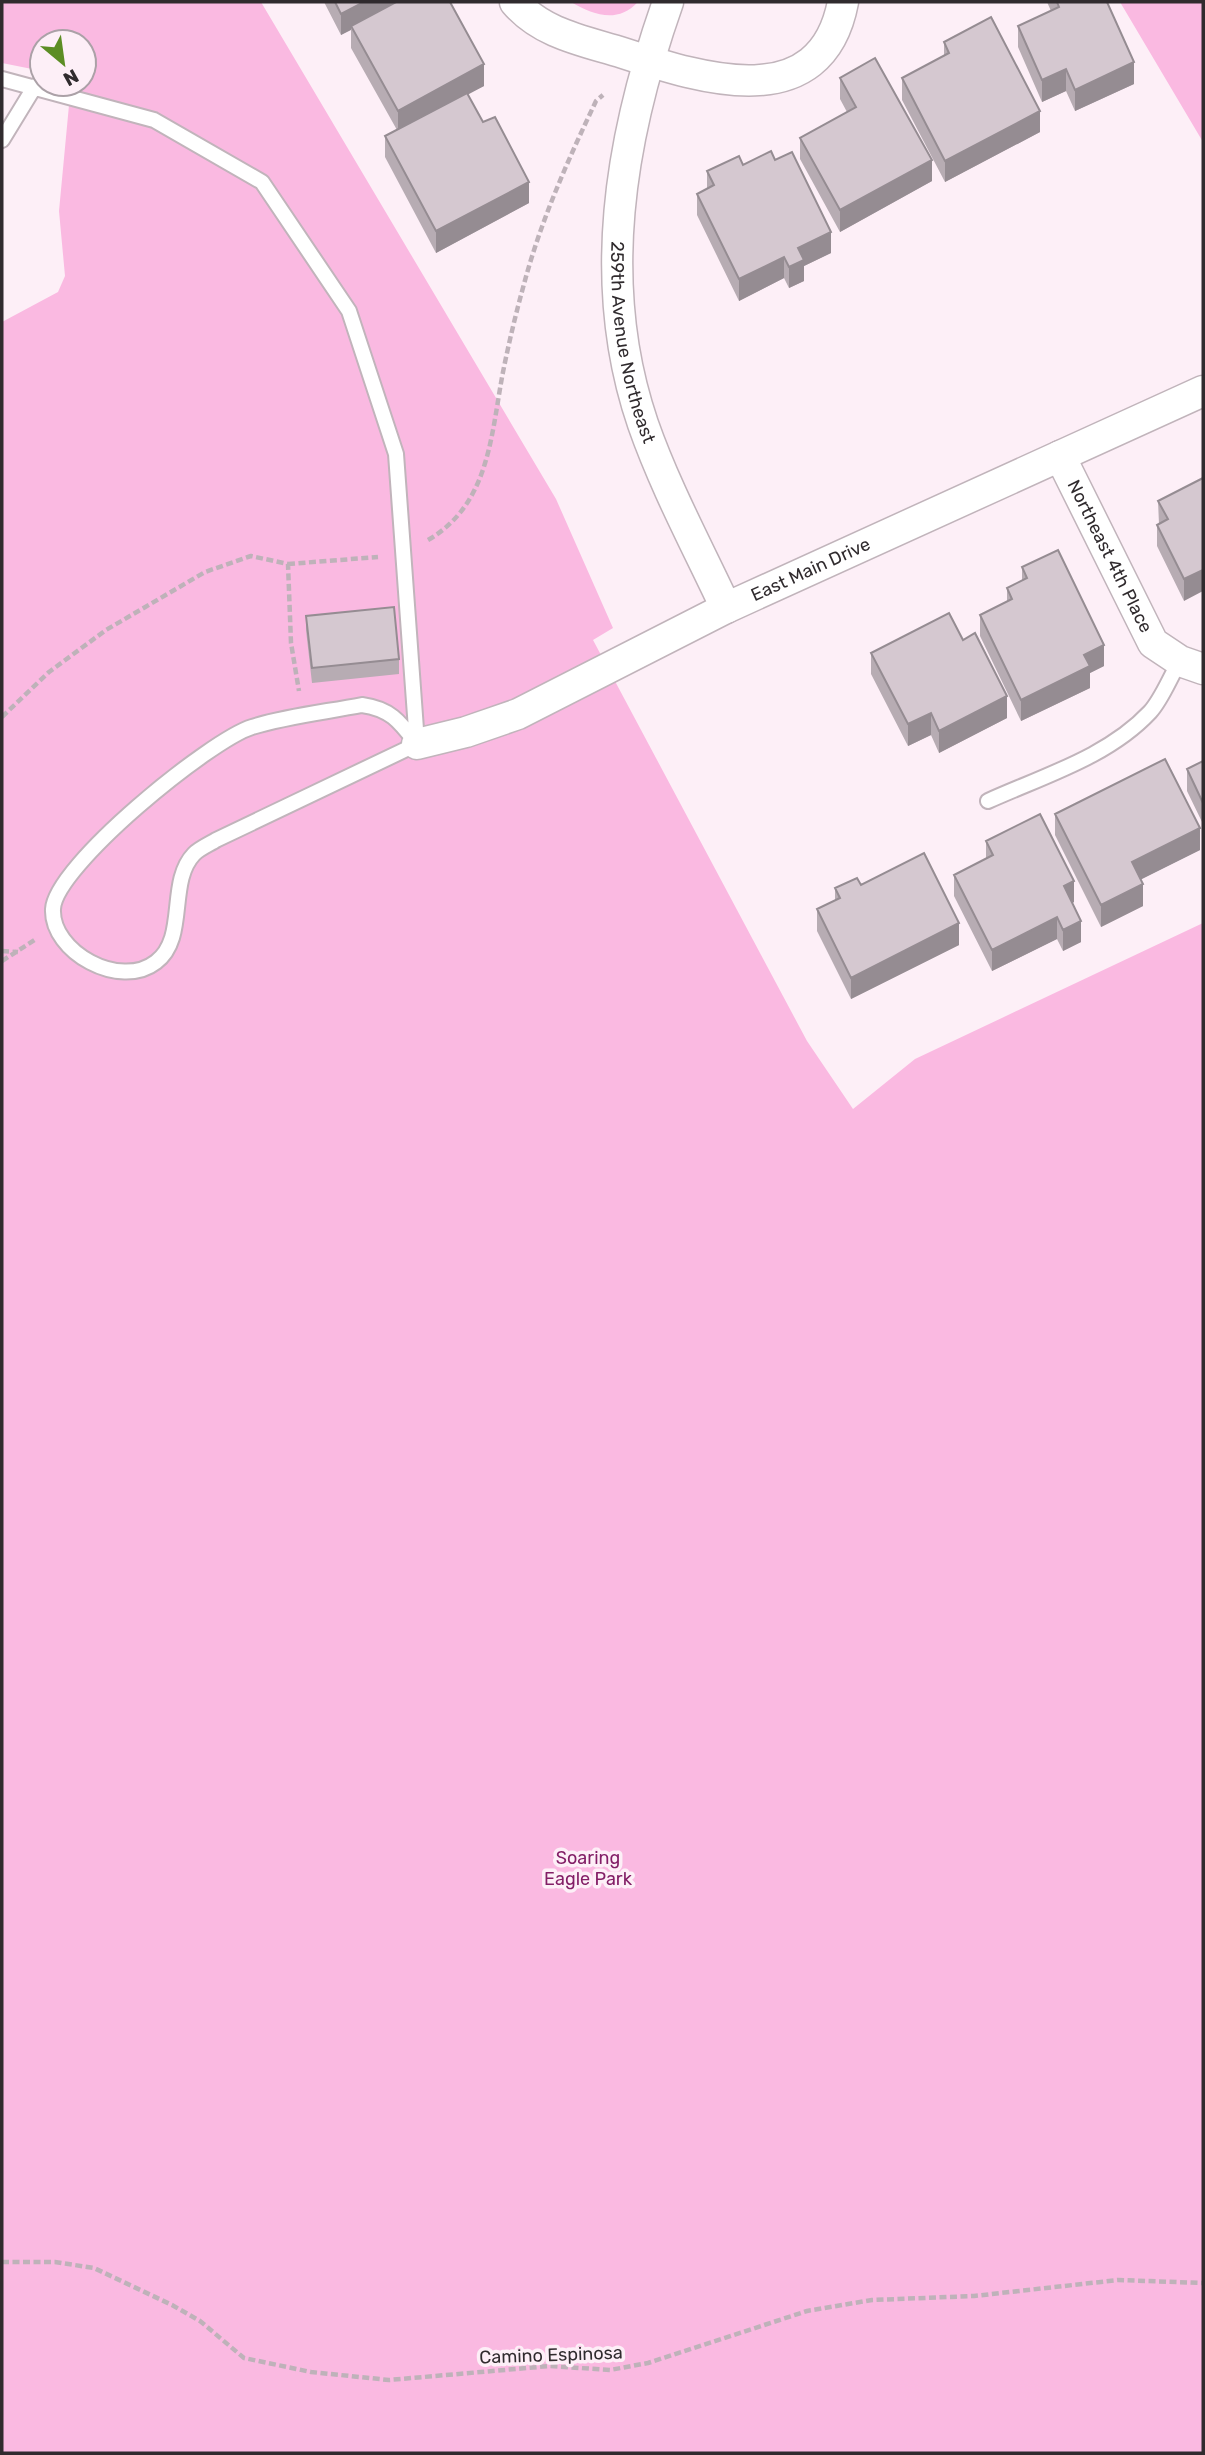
<svg xmlns="http://www.w3.org/2000/svg" width="1205" height="2455" font-family="Rubik,sans-serif">
<style>
.green{fill:#fab9e1}
.lines{fill:none;stroke-linecap:round;stroke-linejoin:round}
.service-casing{stroke:#c1b4bb;stroke-width:18}
.minor-casing{stroke:#c1b4bb;stroke-width:33}
.path{stroke:#beb2b9;stroke-width:4.5;stroke-dasharray:7 3.5;stroke-linecap:butt}
.service{stroke:#fff;stroke-width:14}
.minor{stroke:#fff;stroke-width:30}
.wall{fill:#b7acb3}
.shaded-wall{fill:#958c92}
.building{fill:#d5c8d0;stroke:#958c92;stroke-width:2}
.labels{text-anchor:middle;stroke-width:7;stroke-linejoin:round;paint-order:stroke}
.street-label{font-size:18px;fill:#302b2e;stroke:#fdeff7}
.park-label{font-size:18px;fill:#831f67;stroke:#fdeff7}
</style>
<rect width="100%" height="100%" fill="#fdeff7"/>
<path class="green" d="M 2,2 L 261,2 L 556,499 L 613,628 L 593,640 L 807,1041 L 853,1109 L 915,1059 L 1203,923 L 1203,2453 L 2,2453 L 2,322 L 58,292 L 65,276 L 59,211 L 71,84 L 84,84 L 84,42 L 42,42 L 42,71 L 2,63 Z
M 571,2 L 638,2 C 617,24 594,15 571,2 Z
M 1120,2 L 1203,2 L 1203,142 Z"/>
<g class="lines">
<g class="service-casing">
<path id="service" d="M 2,79 L 154,120 L 262,182 L 349,311 L 396,454 L 417,743
M 2,140 L 35,86
M 362,705 C 391,709 400,722 417,744 L 216,840 C 210,844 200,848 194,854 C 167,882 188,938 156,962 C 120,990 51,952 53,909 C 55,866 210,740 252,727 C 287,716 326,712 362,705 Z
M 988,801 C 1043,776 1108,757 1150,712 C 1162,699 1170,677 1180,661"/>
</g>
<g class="minor-casing">
<g id="minor">
<path d="M 515,2 C 542,34 585,41 623,53 C 703,79 821,117 843,2"/>
<path id="s1" d="M 668,2 C 620,138 595,284 643,424 C 665,487 698,548 726,608"/>
<path id="s2" d="M 1060,456 L 1153,643 L 1180,661 L 1203,669"/>
<path id="s3" d="M 417,744 L 466,732 L 518,714 L 726,608 L 1203,391"/>
</g>
</g>
<path class="path" d="M 428,540 C 490,504 491,434 503,372 C 509,342 516,313 524,284 C 541,220 568,160 596,101 L 603,95
M 288,564 L 378,557
M 2,717 L 49,672 L 106,630 L 205,572 L 251,556 L 288,564 L 291,643 L 299,691
M 2,951 L 18,952
M 2,961 L 36,939
M 2,2262 L 55,2262 L 94,2268 L 172,2305 L 200,2321 L 244,2358 L 311,2372 L 389,2380 L 550,2366 L 610,2370 L 648,2363 L 807,2311 L 872,2300 L 974,2296 L 1118,2280 L 1203,2283"/>
<use href="#service" class="service"/>
<use href="#minor" class="minor"/>
</g>
<path class="wall" d="M 324,2 L 450,2 L 484,86 L 467,94 L 529,203 L 436,253 L 385,157 L 385,136 L 397,130 L 351,48 L 351,29 L 341,35 Z
M 1047,2 L 1107,2 L 1134,84 L 1075,111 L 1066,91 L 1042,102 L 1018,47 L 1018,26 L 1051,11 Z
M 944,42 L 1040,132 L 945,182 L 902,100 L 902,78 L 944,56 Z
M 840,78 L 932,181 L 840,232 L 800,159 L 800,138 L 847,112 L 840,99 Z
M 775,160 L 831,253 L 804,266 L 804,281 L 789,288 L 784,278 L 739,301 L 697,215 L 697,194 L 707,189 L 707,171 Z
M 1203,478 L 1184,601 L 1157,546 L 1157,525 L 1159,524 L 1158,501 Z
M 1022,567 L 1104,666 L 1090,673 L 1090,688 L 1021,721 L 980,636 L 980,615 L 1007,602 L 1007,588 L 1022,580 Z
M 306,616 L 399,659 L 399,674 L 312,683 L 306,630 Z
M 963,640 L 1007,718 L 939,753 L 931,735 L 908,746 L 871,674 L 871,653 Z
M 1203,761 L 1203,824 L 1187,791 L 1187,769 Z
M 1055,814 L 1200,850 L 1141,879 L 1143,906 L 1101,927 L 1055,835 Z
M 986,841 L 1074,902 L 1072,903 L 1081,942 L 1063,951 L 1057,939 L 992,971 L 954,896 L 954,875 L 986,859 Z
M 861,885 L 959,945 L 851,999 L 817,931 L 817,909 L 835,900 L 835,888 Z"/>
<path class="shaded-wall" d="M 364,2 L 404,2 L 351,26 L 351,30 L 341,35 L 341,14 Z
M 1134,62 L 1134,84 L 1075,111 L 1075,90 Z
M 484,64 L 484,86 L 398,132 L 398,111 Z
M 1066,69 L 1066,91 L 1042,102 L 1042,80 Z
M 1040,111 L 1040,132 L 945,182 L 945,161 Z
M 932,160 L 932,181 L 840,232 L 840,210 Z
M 529,182 L 529,203 L 436,253 L 436,231 Z
M 831,232 L 831,253 L 804,266 L 804,281 L 789,288 L 789,267 L 798,248 Z
M 784,257 L 784,278 L 739,301 L 739,279 Z
M 1203,570 L 1203,591 L 1184,601 L 1184,579 Z
M 1104,645 L 1104,666 L 1090,673 L 1090,688 L 1021,721 L 1021,700 L 1084,655 Z
M 1007,696 L 1007,718 L 939,753 L 939,731 Z
M 931,713 L 931,735 L 908,746 L 908,724 Z
M 1200,828 L 1200,850 L 1132,884 L 1132,862 Z
M 1074,881 L 1074,902 L 1064,908 L 1064,886 Z
M 1143,884 L 1143,906 L 1101,927 L 1101,905 Z
M 1057,917 L 1057,939 L 992,971 L 992,950 Z
M 1081,921 L 1081,942 L 1063,951 L 1063,930 Z
M 959,923 L 959,945 L 851,999 L 851,978 Z"/>
<path class="building" d="M 335,2 L 364,2 L 341,14 Z
M 396,2 L 450,2 L 484,64 L 398,111 L 351,26 Z
M 1057,2 L 1107,2 L 1134,62 L 1075,90 L 1066,69 L 1042,80 L 1018,26 L 1059,7 Z
M 991,17 L 1040,111 L 945,161 L 902,78 L 949,53 L 944,42 Z
M 875,58 L 932,160 L 840,210 L 800,138 L 856,107 L 840,78 Z
M 467,93 L 483,122 L 495,117 L 529,182 L 436,231 L 385,136 Z
M 771,151 L 775,160 L 792,152 L 831,232 L 798,248 L 804,260 L 789,267 L 784,257 L 739,279 L 697,194 L 714,185 L 707,171 L 739,156 L 743,165 Z
M 1203,478 L 1203,570 L 1184,579 L 1157,525 L 1168,519 L 1158,501 Z
M 1058,550 L 1104,645 L 1084,655 L 1090,666 L 1021,700 L 980,615 L 1012,599 L 1007,588 L 1027,578 L 1022,567 Z
M 394,607 L 399,659 L 312,668 L 306,616 Z
M 949,613 L 963,640 L 975,633 L 1007,696 L 939,731 L 931,713 L 908,724 L 871,653 Z
M 1165,759 L 1200,828 L 1132,862 L 1143,884 L 1101,905 L 1055,814 Z
M 1203,761 L 1203,803 L 1187,769 Z
M 1040,814 L 1074,881 L 1064,886 L 1081,921 L 1063,930 L 1057,917 L 992,950 L 954,875 L 993,855 L 986,841 Z
M 924,853 L 959,923 L 851,978 L 817,909 L 840,898 L 835,888 L 857,878 L 861,885 Z"/>
<g class="labels">
<g class="street-label">
<text dy="6" stroke="none"><textPath href="#s1" startOffset="348">259th Avenue Northeast</textPath></text>
<text dy="6" stroke="none"><textPath href="#s2" startOffset="112">Northeast 4th Place</textPath></text>
<text dy="6" stroke="none"><textPath href="#s3" startOffset="432">East Main Drive</textPath></text>
<text transform="translate(551 2355) rotate(-2)" y="6">Camino Espinosa</text>
</g>
<g class="park-label">
<text x="588" y="1864">Soaring<tspan x="588" dy="21">Eagle Park</tspan></text>
</g>
</g>
<rect width="1205" height="2455" fill="none" stroke="#302b2e" stroke-width="7"/>
<g transform="translate(63 63) rotate(151)"><circle r="33" fill="#fdeff7" stroke="#aba1a7" stroke-width="2"/>
<path d="M0-5L12 26L0 18L-12 26Z" fill="#5c8d24"/>
<text y="-10" font-size="19" font-weight="bold" text-anchor="middle" fill="#302b2e">N</text>
</g>
</svg>
